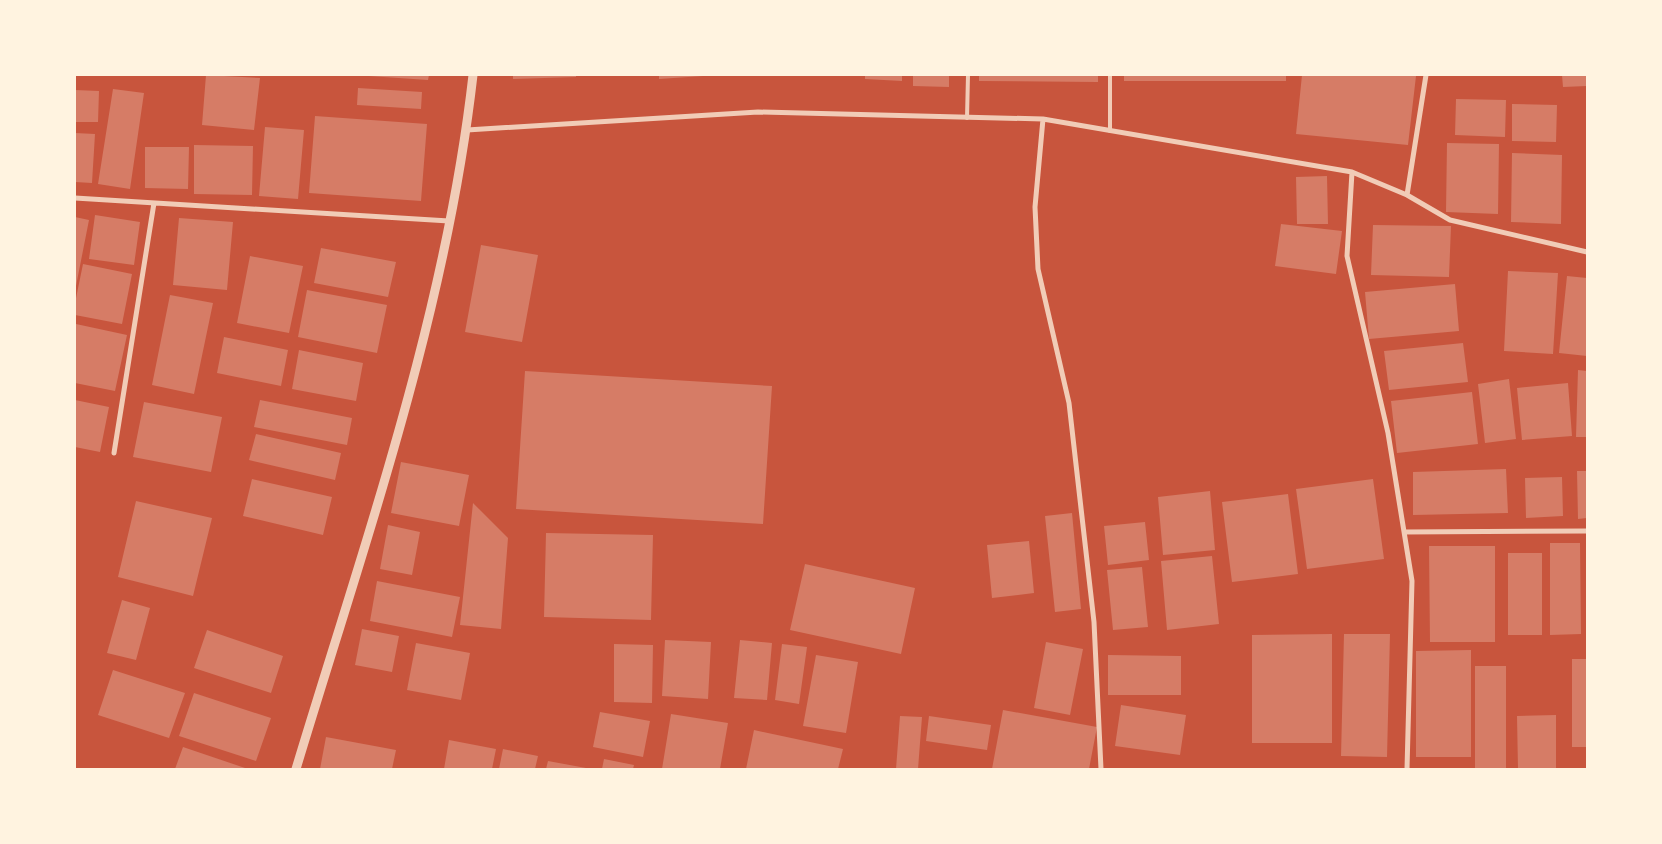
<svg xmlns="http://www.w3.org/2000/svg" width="1662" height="844" font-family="'Source Sans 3',sans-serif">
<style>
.building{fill:#d67c66}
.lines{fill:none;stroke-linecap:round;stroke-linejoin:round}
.service{stroke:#f1ccb7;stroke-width:4}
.minor{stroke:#f1ccb7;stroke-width:5}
.tertiary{stroke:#f1ccb7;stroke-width:9}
</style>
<rect width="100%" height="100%" fill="#c8553d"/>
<path class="building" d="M 206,75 L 260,78 L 254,130 L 202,125 Z
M 354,75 L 429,75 L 428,80 Z
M 513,75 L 576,75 L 576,77 L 513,79 Z
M 659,75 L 703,75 L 703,76 L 659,79 Z
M 865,75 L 902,75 L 902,81 L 865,79 Z
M 913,75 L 949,75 L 949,87 L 913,86 Z
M 979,75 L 1098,75 L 1098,82 L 979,81 Z
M 1124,75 L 1286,75 L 1286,81 L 1124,81 Z
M 1302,75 L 1416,76 L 1408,145 L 1296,134 Z
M 1562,75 L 1587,75 L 1587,86 L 1563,87 Z
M 358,88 L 422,92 L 421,109 L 357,105 Z
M 113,89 L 144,93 L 130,189 L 98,184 Z
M 75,90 L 99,91 L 98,122 L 75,122 Z
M 1456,99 L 1506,100 L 1505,137 L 1455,135 Z
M 1512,104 L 1557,105 L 1556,142 L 1512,141 Z
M 315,116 L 427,124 L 421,201 L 309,193 Z
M 265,127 L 304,130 L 298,199 L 259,196 Z
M 75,133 L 95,134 L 92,183 L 75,182 Z
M 1447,143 L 1499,144 L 1498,214 L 1446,212 Z
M 194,145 L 253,146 L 252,195 L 194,194 Z
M 145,147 L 189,147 L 188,189 L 145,188 Z
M 1512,153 L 1562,155 L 1561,224 L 1511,222 Z
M 1327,176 L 1328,224 L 1297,224 L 1296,177 Z
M 95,215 L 140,222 L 134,265 L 89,259 Z
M 75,217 L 89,220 L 76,286 L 75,286 Z
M 179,218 L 233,222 L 227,290 L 173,285 Z
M 1281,224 L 1342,231 L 1336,274 L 1275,266 Z
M 1373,225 L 1451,226 L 1449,277 L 1371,275 Z
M 481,245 L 538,255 L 522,342 L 465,332 Z
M 321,248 L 396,262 L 388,297 L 314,283 Z
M 250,256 L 303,266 L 289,333 L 237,323 Z
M 83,264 L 132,274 L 122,324 L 75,315 L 75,303 Z
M 1508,271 L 1558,273 L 1553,354 L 1504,351 Z
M 1567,276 L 1587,278 L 1587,356 L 1559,353 Z
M 1455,284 L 1459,331 L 1369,339 L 1365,292 Z
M 307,290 L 387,305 L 377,353 L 298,337 Z
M 170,295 L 213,303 L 194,394 L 152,385 Z
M 76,324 L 127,335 L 115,391 L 75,383 Z
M 224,337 L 288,350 L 281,386 L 217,373 Z
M 1463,343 L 1468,382 L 1389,390 L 1384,351 Z
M 299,350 L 363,363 L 356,401 L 292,389 Z
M 1578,370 L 1587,371 L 1587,437 L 1576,437 Z
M 525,371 L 772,386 L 763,524 L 516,509 Z
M 1509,379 L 1516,439 L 1485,443 L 1478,384 Z
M 1568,383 L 1572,436 L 1522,440 L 1517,388 Z
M 1472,392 L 1478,444 L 1397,453 L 1391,401 Z
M 75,400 L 109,407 L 100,452 L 75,447 Z
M 260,400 L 352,418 L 347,445 L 254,427 Z
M 144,402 L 222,417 L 211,472 L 133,457 Z
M 256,434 L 341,453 L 335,480 L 249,460 Z
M 401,462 L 469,475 L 459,526 L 391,513 Z
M 1506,469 L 1508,513 L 1413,515 L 1413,472 Z
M 1577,471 L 1587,471 L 1587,518 L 1578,519 Z
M 1562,477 L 1563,516 L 1526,518 L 1525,478 Z
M 252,479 L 332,497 L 323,535 L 243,516 Z
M 1373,479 L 1384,559 L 1307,569 L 1296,489 Z
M 1210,491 L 1215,550 L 1163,555 L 1158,497 Z
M 1288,494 L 1298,574 L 1232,582 L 1222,502 Z
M 136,501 L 212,518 L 193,596 L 118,577 Z
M 473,503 L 508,538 L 501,629 L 460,625 Z
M 1072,513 L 1081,609 L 1055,612 L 1045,516 Z
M 1145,522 L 1149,560 L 1108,565 L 1104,526 Z
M 388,525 L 420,532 L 412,575 L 380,569 Z
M 546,533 L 653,535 L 651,620 L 544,617 Z
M 1029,541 L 1034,593 L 992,598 L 987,545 Z
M 1550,543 L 1580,543 L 1581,634 L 1550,635 Z
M 1429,546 L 1495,546 L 1495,642 L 1430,642 Z
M 1508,553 L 1542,553 L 1542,635 L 1508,635 Z
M 1212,556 L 1219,624 L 1167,630 L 1161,561 Z
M 805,564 L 915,588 L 901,654 L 790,630 Z
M 1142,567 L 1148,627 L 1113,630 L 1107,570 Z
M 377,581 L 460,597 L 452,637 L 370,621 Z
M 122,600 L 150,608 L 136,660 L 107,653 Z
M 362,629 L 399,636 L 392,672 L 355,665 Z
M 207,630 L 283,656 L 271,693 L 194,668 Z
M 1332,634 L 1332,743 L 1252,743 L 1252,635 Z
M 1344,634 L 1390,634 L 1387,757 L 1341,756 Z
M 665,640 L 711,642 L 708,699 L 662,696 Z
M 740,640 L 772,643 L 767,700 L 734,698 Z
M 1046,642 L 1083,649 L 1070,715 L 1034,708 Z
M 416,643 L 470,653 L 461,700 L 407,690 Z
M 614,644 L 653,645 L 652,703 L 614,702 Z
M 782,644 L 807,647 L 799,704 L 775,700 Z
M 1471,650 L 1471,757 L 1416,757 L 1416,651 Z
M 816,655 L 858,662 L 846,733 L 803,726 Z
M 1108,655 L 1181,656 L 1181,695 L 1108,695 Z
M 1572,659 L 1587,659 L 1587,747 L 1572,747 Z
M 1475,666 L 1506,666 L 1506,769 L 1475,769 Z
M 113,670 L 185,693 L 169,738 L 98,715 Z
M 194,693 L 271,718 L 256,761 L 179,736 Z
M 1121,705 L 1186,715 L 1180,755 L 1115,746 Z
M 1003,710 L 1097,727 L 1089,769 L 992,769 Z
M 600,712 L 650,721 L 643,757 L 593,747 Z
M 671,714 L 728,723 L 720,769 L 662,769 Z
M 1556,715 L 1556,769 L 1518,769 L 1517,716 Z
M 900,716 L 922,717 L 918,769 L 896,769 Z
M 929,716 L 991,725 L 987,750 L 926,741 Z
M 754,730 L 843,749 L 838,769 L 746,769 Z
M 326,737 L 396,750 L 392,769 L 320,769 Z
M 449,740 L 496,749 L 492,769 L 444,769 Z
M 183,747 L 248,769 L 175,769 Z
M 503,749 L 538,756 L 535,769 L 499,769 Z
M 604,759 L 634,765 L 633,769 L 602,769 Z
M 548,761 L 586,768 L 586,769 L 546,769 Z"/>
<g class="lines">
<path class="service" d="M 1110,75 L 1110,131
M 967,118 L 968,75"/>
<path class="minor" d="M 1043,119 L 1035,207 L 1038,269 L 1069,403 L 1094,622 L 1101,769
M 467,130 L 758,112 L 1043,119 L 1352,172 L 1407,195 L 1450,220 L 1587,252
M 1352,172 L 1347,256 L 1388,433 L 1412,581 L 1407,769
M 1407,195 L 1426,75
M 75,198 L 449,221
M 114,453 L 154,203
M 1404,532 L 1587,531"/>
<path class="tertiary" d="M 296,769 C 365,541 446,313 473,75"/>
</g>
<rect width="1662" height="844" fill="none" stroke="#fff3e0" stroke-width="152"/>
</svg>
